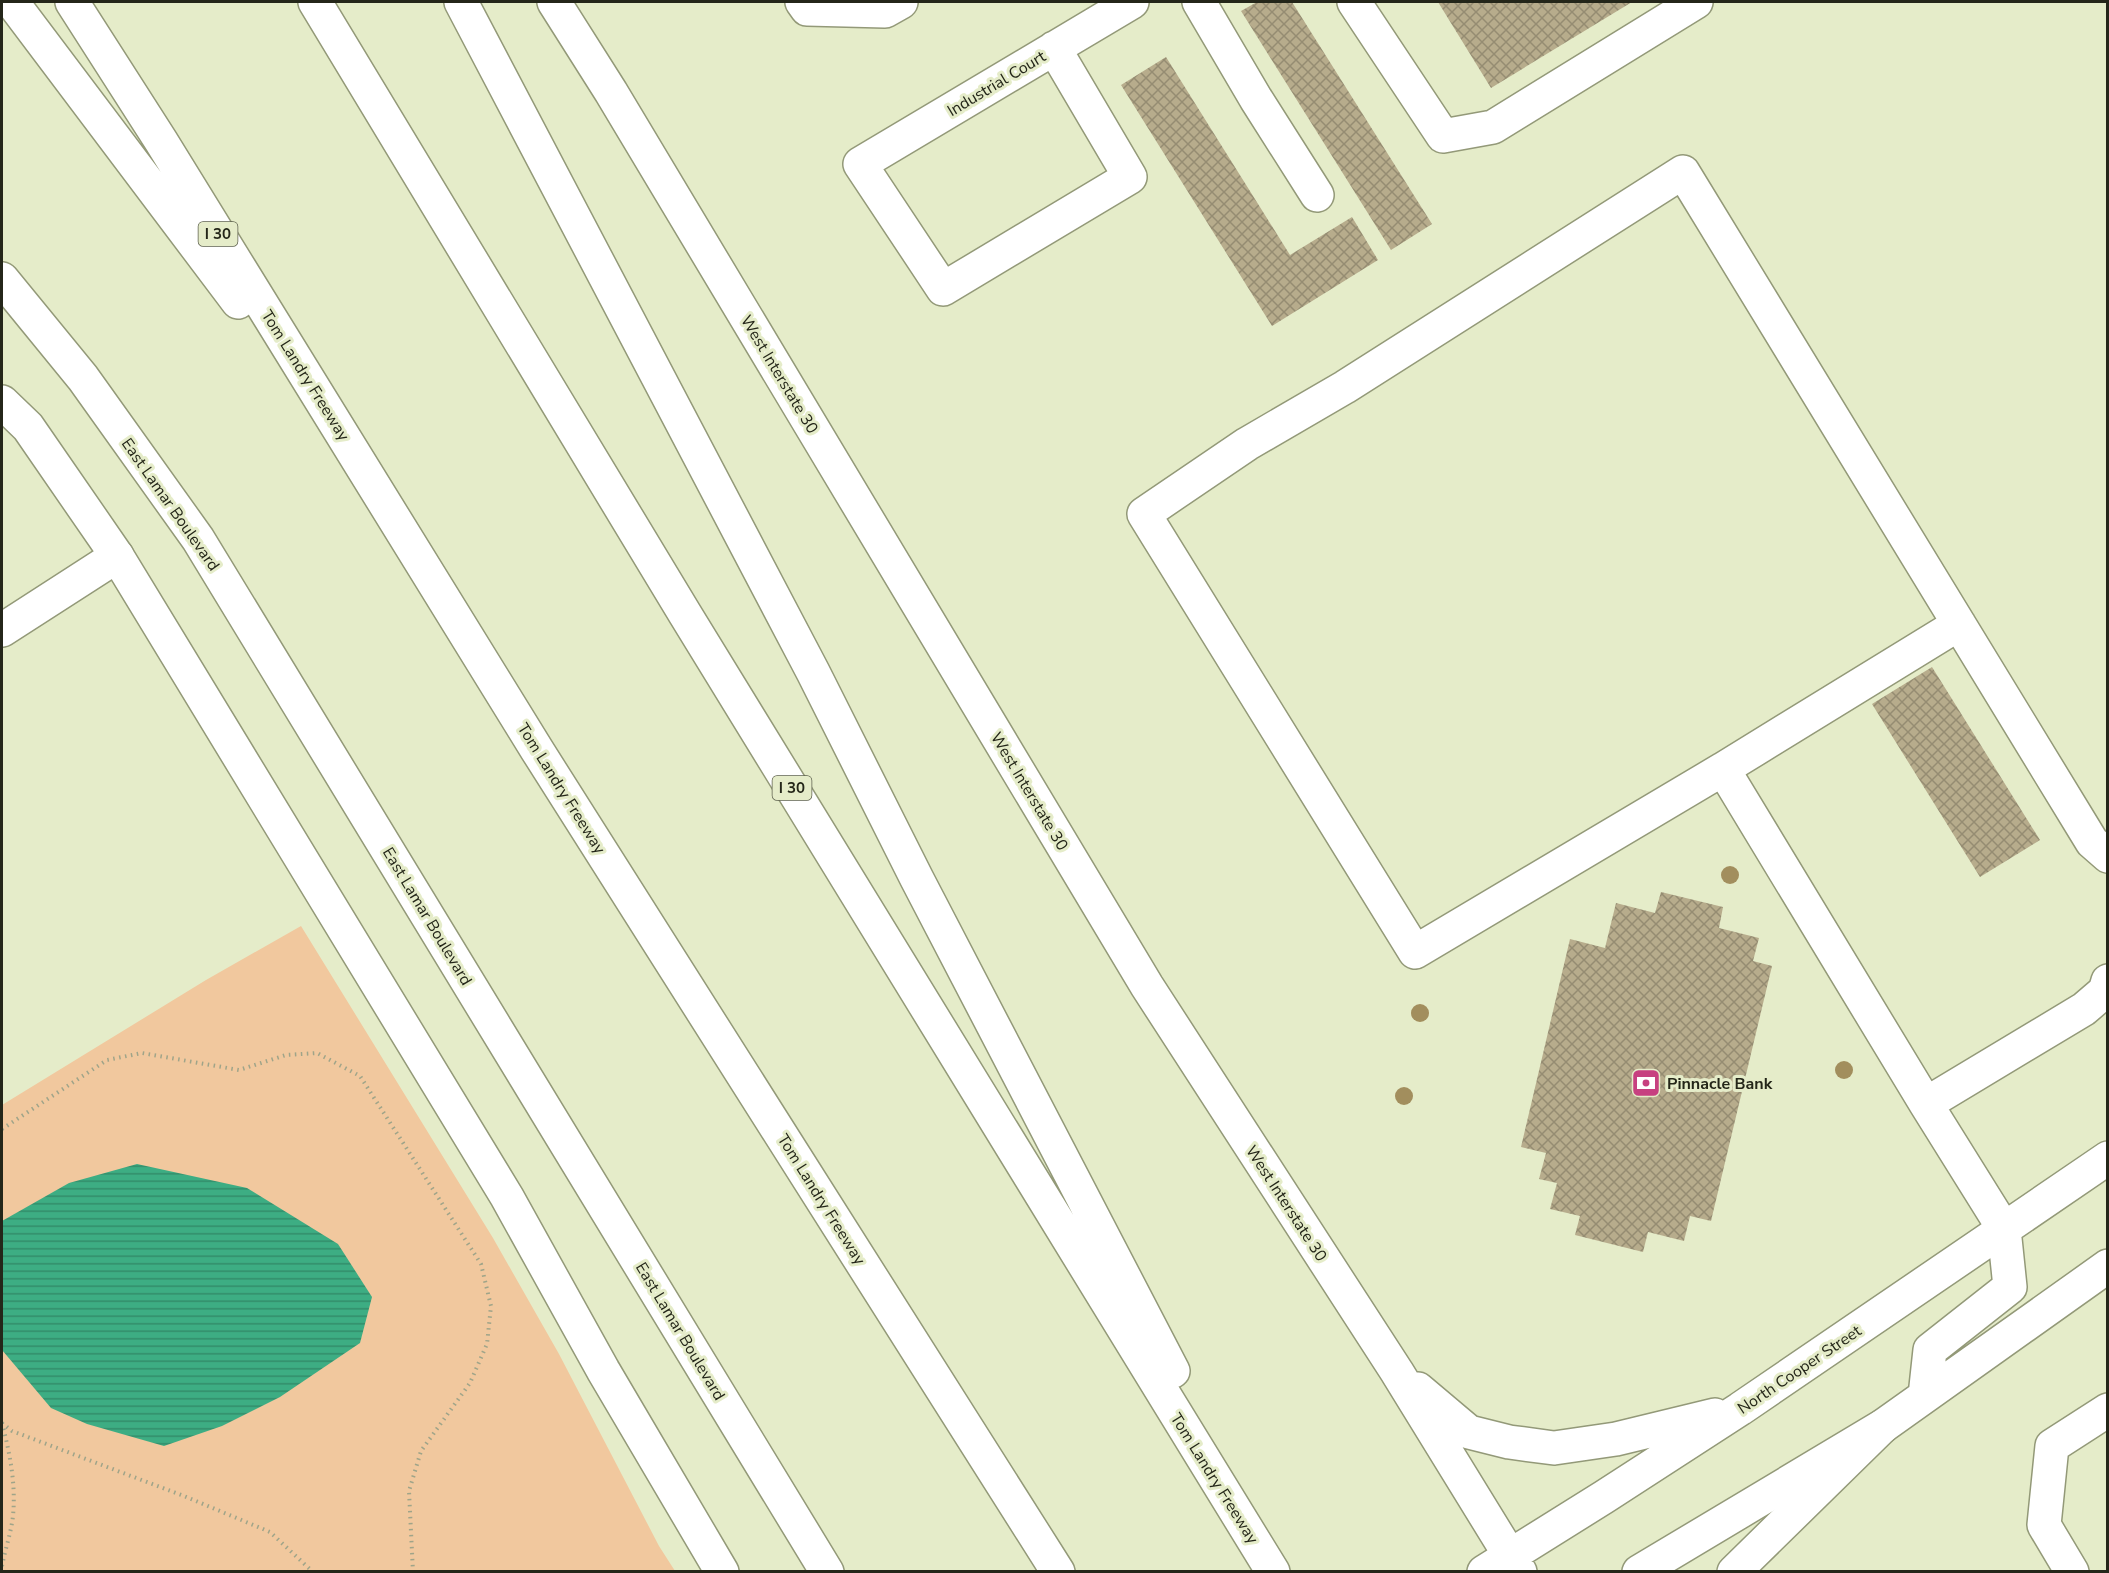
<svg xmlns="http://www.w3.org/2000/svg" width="2109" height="1573" font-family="'Nunito Sans',sans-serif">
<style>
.green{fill:#f1c89e}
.water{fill:url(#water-rules)}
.building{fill:url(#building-cross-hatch)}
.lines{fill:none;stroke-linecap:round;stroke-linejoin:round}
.minor-casing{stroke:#939978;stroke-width:36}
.major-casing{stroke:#939978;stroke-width:36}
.highway-casing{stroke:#939978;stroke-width:36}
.path{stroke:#9fa489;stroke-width:4;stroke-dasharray:1.5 4.5;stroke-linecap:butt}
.minor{stroke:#fff;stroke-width:33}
.major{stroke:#fff;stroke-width:33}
.highway{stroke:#fff;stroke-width:33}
.tree{fill:#a28e5d}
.labels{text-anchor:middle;stroke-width:6;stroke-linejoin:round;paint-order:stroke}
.shield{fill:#e5ecc9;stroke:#5e614e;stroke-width:1.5}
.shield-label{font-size:15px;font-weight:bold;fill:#242619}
.street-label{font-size:16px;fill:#242619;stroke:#e5ecc9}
.poi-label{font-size:16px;font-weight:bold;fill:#242619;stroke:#e5ecc9;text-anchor:start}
</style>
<defs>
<pattern id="water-rules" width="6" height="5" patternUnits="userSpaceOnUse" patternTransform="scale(1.5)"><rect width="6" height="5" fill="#3dad83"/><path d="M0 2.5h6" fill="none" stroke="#338d6a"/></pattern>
<pattern id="building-cross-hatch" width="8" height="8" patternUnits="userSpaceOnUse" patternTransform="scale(1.5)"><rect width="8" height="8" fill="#b7ac8c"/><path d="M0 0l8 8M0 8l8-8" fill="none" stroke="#958c72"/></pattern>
</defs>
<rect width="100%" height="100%" fill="#e5ecc9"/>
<path class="green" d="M 301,926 L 493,1238 L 559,1354 L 659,1546 L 675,1571 L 2,1572 L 2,1105 L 206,980 Z"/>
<path class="water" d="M 137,1164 L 247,1188 L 338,1244 L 372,1297 L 360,1343 L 280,1397 L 222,1426 L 164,1446 L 87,1424 L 51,1408 L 2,1350 L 2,1221 L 69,1183 Z"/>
<path class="building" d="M 1257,2 L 1292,2 L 1432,224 L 1391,250 L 1241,11 Z
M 1438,2 L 1632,2 L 1491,88 Z
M 1166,57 L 1290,255 L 1352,217 L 1378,260 L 1272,326 L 1121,85 Z
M 1932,667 L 2040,840 L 1980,877 L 1872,704 Z
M 1661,892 L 1723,907 L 1719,928 L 1759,938 L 1753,961 L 1772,966 L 1711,1221 L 1690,1216 L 1684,1241 L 1648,1232 L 1643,1252 L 1575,1235 L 1580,1216 L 1550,1209 L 1557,1183 L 1539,1179 L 1546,1153 L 1521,1147 L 1570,939 L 1605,948 L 1616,903 L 1655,913 Z"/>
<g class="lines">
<g class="minor-casing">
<path id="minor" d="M 802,2 L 807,9 L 885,11 L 901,2
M 1199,2 L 1256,99 L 1317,195
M 1354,2 L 1443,136 L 1493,127 L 1696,2
M 1054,48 L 1130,177 L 943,289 L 860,164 L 1132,2
M 2,630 L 117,556
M 1723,769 L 1959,624
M 1926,1104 L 2084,1009 L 2105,991 L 2108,981
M 2004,1229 L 1926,1104 L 1723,769 L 1415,952 L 1144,514 L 1247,444 L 1345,387 L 1683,172 L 2092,842 L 2108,856
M 2072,1572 L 2044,1525 L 2052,1446 L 2108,1410"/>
</g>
<g class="major-casing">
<path id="major" d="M 554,2 L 611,92 L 1147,986 L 1397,1372 L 1520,1572
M 2,279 L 83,378 L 198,539 L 827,1572
M 2,402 L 28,427 L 117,556 L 507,1197 L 603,1370 L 722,1572
M 1418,1389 L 1469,1432 L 1509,1442 L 1554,1448 L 1616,1439 L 1715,1415
M 1925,1396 L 1930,1350 L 2010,1287 L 2004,1229
M 1484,1572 L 1604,1497 L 1740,1409 L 2108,1158
M 1639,1572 L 1883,1426 L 2108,1266"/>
</g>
<g class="highway-casing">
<path id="highway" d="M 12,2 L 238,302
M 72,2 L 161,141 L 537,750 L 1058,1572
M 315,2 L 685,614 L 1273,1572
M 461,2 L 813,672 L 917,879 L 1173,1371
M 1734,1572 L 1883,1426"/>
</g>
<path class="path" d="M 2,1129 L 107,1060 L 142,1053 L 239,1070 L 286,1055 L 317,1053 L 360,1076 L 481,1264 L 491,1306 L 487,1344 L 470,1383 L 421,1451 L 409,1491 L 413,1572
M 2,1423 L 12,1431 L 184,1496 L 270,1532 L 313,1572
M 2,1566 C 5,1550 11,1533 13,1516 C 16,1484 10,1454 2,1423"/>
<use href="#minor" class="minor"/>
<use href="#major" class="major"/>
<use href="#highway" class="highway"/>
</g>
<g class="tree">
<circle cx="1730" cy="875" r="9"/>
<circle cx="1420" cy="1013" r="9"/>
<circle cx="1844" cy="1070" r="9"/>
<circle cx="1404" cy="1096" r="9"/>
</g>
<defs>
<g id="bank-square" transform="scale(1.5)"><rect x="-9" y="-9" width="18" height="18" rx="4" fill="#c74080" stroke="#e5ecc9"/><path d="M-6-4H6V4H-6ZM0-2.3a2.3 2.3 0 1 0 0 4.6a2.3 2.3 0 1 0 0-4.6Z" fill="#fff"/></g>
</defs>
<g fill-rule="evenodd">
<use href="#bank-square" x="1646" y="1083"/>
</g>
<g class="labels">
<g class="shield">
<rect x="198.5" y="222" width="39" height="24" rx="4.5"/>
<rect x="772.5" y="776" width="39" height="24" rx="4.5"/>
</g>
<g class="shield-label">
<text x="218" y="239">I 30</text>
<text x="792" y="793">I 30</text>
</g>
<g class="street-label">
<text transform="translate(996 83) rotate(-31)" y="6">Industrial Court</text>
<text transform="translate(780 374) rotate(59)" y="6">West Interstate 30</text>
<text transform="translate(306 375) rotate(58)" y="6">Tom Landry Freeway</text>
<text transform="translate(171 504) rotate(55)" y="6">East Lamar Boulevard</text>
<text transform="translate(562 788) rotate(58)" y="6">Tom Landry Freeway</text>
<text transform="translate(1030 791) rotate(59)" y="6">West Interstate 30</text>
<text transform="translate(428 916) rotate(59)" y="6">East Lamar Boulevard</text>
<text transform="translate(822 1199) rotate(58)" y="6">Tom Landry Freeway</text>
<text transform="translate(1287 1203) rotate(57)" y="6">West Interstate 30</text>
<text transform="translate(681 1331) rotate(59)" y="6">East Lamar Boulevard</text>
<text transform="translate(1799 1369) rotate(-34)" y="6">North Cooper Street</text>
<text transform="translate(1215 1478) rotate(58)" y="6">Tom Landry Freeway</text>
</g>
<g class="poi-label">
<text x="1667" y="1089">Pinnacle Bank</text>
</g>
</g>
<rect width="2109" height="1573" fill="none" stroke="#242619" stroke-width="6"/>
</svg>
